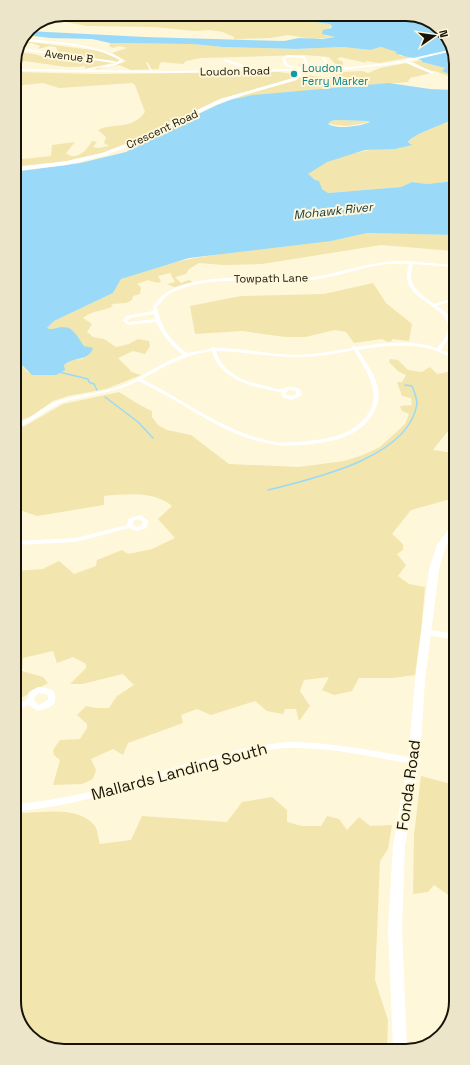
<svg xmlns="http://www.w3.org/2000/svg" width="470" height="1065" font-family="'Space Grotesk',sans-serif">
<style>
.green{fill:#f2e5ae}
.water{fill:#9adaf8;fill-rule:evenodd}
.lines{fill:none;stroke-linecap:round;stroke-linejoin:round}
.stream{stroke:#9adaf8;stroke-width:1.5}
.street{fill:#fff;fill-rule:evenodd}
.secondary{fill:#fff;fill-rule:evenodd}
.primary{fill:#fff;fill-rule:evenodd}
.culture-dot{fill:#0f9aa8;stroke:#fef7da;stroke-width:1.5}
.labels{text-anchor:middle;stroke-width:4;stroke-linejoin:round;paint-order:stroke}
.far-street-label{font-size:11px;fill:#171407;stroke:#fef7da}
.far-culture-label{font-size:11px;fill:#0d838f;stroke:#fef7da;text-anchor:start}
.far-water-label{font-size:12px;font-style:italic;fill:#0c3342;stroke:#fef7da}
.near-street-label{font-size:16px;fill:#171407;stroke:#fef7da}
.rim{fill:none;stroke:#171407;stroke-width:2}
</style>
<rect width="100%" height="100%" fill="#fef7da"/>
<path class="green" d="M 63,14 L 255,14 L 330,24 L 332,26 L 327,29 L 325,35 L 335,37 L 313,39 L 288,35 L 270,38 L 234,39 L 234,37 L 223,32 L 210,30 L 195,31 L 155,27 L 87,26 L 60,21 L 55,18 Z
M 23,41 L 99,51 L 119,59 L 119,62 L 62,54 L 58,52 L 56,47 L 50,46 L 38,49 L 40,46 L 32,43 L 22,44 Z
M 110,43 L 192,44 L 223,47 L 296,49 L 343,47 L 370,50 L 381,47 L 395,50 L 400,56 L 413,57 L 379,63 L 365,61 L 367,63 L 340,57 L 337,59 L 343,62 L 343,65 L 338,67 L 329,57 L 303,55 L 201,58 L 186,61 L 183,64 L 161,62 L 159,66 L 159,69 L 131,70 L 119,65 L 97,69 L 96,68 L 122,63 L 126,61 L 112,53 L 127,48 L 119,46 L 113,48 L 109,46 Z
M 18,52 L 34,54 L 51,59 L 63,56 L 113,63 L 85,69 L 85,66 C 62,70 38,60 14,61 Z
M 420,60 L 422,62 L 446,68 L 443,71 L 449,74 L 448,76 L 435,71 L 429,71 L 413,62 Z
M 407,63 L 431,73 L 410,78 L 408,82 L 230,98 L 290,81 L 307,75 L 322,77 L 333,77 L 343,72 L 362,71 L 368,73 L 380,68 Z
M 14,72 L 95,74 L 279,72 L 294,74 L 293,78 L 287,80 L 221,99 L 133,141 L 102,153 L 63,162 L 14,168 L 14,159 L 18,156 L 23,159 L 51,156 L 52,145 L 75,142 L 66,153 C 76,162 87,150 92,141 L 97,142 L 93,147 L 98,148 L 109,146 L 104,143 L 106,137 L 98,130 C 114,122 131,131 145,112 L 135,85 L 132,83 L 59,88 L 43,83 L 14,86 Z
M 453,119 L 454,181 L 427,184 L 412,182 L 401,187 L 328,193 L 322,189 L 308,174 C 332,151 379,150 411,144 L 408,142 C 413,134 443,125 453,119 Z
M 336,120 L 368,121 L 371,122 L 347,126 L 328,124 L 331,121 Z
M 367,233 L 454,235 L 454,251 L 381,245 L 262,264 L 224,265 L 199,263 L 189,269 L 186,274 L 175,277 L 181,283 L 189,280 L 193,282 L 174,287 L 167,284 L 175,282 L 170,273 L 158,276 L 161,281 L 158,283 L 148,280 L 137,284 L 141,287 L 140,294 L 133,296 L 132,300 L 126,303 L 111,304 L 113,306 C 103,312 92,310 83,318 L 92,324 L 87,332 L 93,337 L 104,339 L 116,347 L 129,344 L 138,339 L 149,341 L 150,346 L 145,354 L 133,351 L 118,358 L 132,372 L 141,375 L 106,389 L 68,396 L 53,401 L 30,417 L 15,422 L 15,365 L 22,365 L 27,372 L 64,365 L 69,360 L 83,359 C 84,340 78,337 64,327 L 52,330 L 47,328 L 54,321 L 113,293 L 121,279 C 199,247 286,252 367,233 Z
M 373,283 L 386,303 L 412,324 L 409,341 L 392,339 L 392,341 L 388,342 L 382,339 L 354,343 L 346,332 L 335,330 L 305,337 L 285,337 L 242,331 L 195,334 L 190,306 L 241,296 L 324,294 Z
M 390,359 L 398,360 L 408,370 L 422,372 L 430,367 L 437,374 L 453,371 L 454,369 L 454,425 L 447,432 L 433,450 L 454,453 L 454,498 L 411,510 L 392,534 L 403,544 L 403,550 L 397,554 L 406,565 L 398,576 L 409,584 L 425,587 L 421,632 L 415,675 L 393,678 L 359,678 L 352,691 L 334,695 L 322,690 L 329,677 L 304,680 L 300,691 L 310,706 L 299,721 L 296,709 L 285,709 L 283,714 L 267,711 L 255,701 L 211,715 L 197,709 L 181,715 L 183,723 L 128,743 L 123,755 L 113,749 L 91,759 L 96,770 L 93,779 L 82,784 L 53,785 L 60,760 L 54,755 L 53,750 L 60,740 L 80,739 L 87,728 L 87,724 L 77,715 L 86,706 L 96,708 L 109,708 L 117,696 L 134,685 L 123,674 L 82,684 L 70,684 L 86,668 L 86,664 L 73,657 L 57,663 L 53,651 L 23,658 L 22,671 L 43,677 L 48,683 L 21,698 L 16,686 L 15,571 L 43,569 L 59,561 L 74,574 L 96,566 L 97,560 L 122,550 L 128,554 L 152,549 L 175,538 L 158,519 L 172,506 C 155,491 125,494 104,496 L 104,505 L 37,516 L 17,509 L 15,508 L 15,429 L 25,426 L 63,404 L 119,392 C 130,399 139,405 152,411 L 152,417 L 158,425 L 167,430 L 191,435 L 229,464 L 299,467 L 344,461 L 363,455 L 380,447 L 405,424 L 409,414 L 402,411 L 400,406 L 412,405 L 411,398 L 402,396 L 397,382 L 402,382 L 406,375 L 398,371 L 389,362 Z
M 421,776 L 455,785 L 456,900 L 434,885 L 428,892 L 413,894 L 414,835 Z
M 272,797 L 287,810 L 287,822 L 302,826 L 321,826 L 327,816 L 339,819 L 347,830 L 359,817 L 370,826 L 392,825 L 388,849 L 380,861 L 375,980 L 388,1020 L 387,1049 L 251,1050 L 229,1046 L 228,1050 L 60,1051 L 34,1041 L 17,1017 L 16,813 C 40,814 77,804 95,826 C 98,830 98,839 100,844 L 131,840 L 142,816 L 227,822 L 242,802 Z"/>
<path class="water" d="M 255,14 L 410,14 L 437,24 L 453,48 L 453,79 L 448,76 L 449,74 L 442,71 L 445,68 L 422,62 L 421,60 C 413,57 403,57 395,53 L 397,52 L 381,47 L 370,50 L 343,47 L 296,49 L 223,47 L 192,44 L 110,43 L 92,39 L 50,38 L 26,35 L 28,31 L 145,37 L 284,41 L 299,38 L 322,39 L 335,37 L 322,34 L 323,30 L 331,28 L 332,26 L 330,24 Z
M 389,83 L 430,89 L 453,90 L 453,119 C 443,125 413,134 408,142 L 412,145 L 395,149 L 365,150 L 327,162 L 308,174 L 315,180 L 319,181 L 322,189 L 328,193 L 401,187 L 412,182 L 427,184 L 454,181 L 454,235 L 367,233 L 331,241 L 189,258 L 121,279 L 113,293 L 54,321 L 47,328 C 53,331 56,327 63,327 C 74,327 78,338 84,346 L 93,348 C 88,362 74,356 64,365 L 65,370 L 56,375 L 32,375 L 22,365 L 15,365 L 15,266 L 21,262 L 15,259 L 14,172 L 80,163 L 126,152 L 153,136 L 217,105 L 233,99 L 253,95 ZM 336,120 L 368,121 L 370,122 C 361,126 338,130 328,124 L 331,121 Z"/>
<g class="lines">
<path class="stream" d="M 59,372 L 88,379 L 89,382 L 94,384 L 97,390
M 105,397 L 138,422 L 153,438
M 268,490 C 312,479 409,458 417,404 C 417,398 414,391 412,386 L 405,385"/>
<path class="street" d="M 24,39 C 52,41 101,44 123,60 C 116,69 103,66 92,69 C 89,70 86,71 83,73 L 82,71 L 86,69 L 114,64 L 120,60 C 92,44 55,44 23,41 Z
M 20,48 L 114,61 L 115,62 L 114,63 L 19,50 Z
M 288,55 L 305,56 L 307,62 L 310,67 L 327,65 L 322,58 L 324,57 L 330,66 L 312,69 L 312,70 L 311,71 C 306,68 293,69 285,66 L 282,58 ZM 288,57 L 303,58 L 304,62 L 308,68 L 295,67 L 287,64 L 285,58 Z
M 225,59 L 249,67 L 252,71 L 250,72 L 247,69 L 224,61 Z
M 405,60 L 434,72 L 434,73 L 432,74 L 404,62 Z
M 146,62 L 148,63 L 153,73 L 151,72 Z
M 406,261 L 454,265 L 454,267 L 413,264 C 412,268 411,273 411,277 C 412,289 426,298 434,304 L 454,298 L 454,300 L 437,306 C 460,321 455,330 441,350 L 454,355 L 454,358 C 446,356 439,351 431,349 C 406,343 382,346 358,350 C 374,375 391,395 366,423 C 355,435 336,441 320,443 C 304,445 288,447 272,444 C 239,439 209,421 181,404 C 167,396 153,388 138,381 C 113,394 90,394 64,402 C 46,408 33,423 15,428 L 15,424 C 30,420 41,408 55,402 C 76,394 99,394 120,386 C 142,378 160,363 183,355 C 171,345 162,335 156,322 L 128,325 L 123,321 L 126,316 L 153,311 L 153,306 C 156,302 161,296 166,293 C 204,269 269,282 313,277 C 335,274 356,266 379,263 C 388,261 397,261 406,261 ZM 387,264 L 409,264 C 408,269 406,274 407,279 C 410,300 449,309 448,327 C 448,335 442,342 437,348 C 411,339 383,343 356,347 L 354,346 L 352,346 L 352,348 C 333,351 313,355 293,355 C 267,354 242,348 215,348 L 213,347 L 211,347 L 211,349 L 187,353 C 171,341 160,327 157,306 C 161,303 164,298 168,295 C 175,290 185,287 193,285 C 232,276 273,284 312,280 C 338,277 362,267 387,264 ZM 154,314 L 155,319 L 129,322 L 127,321 L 130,318 ZM 354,350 C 368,374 387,399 360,423 C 348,434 331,438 315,440 C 300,442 285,444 270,441 C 223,431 184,400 142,379 C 165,366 184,355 212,351 C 220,381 254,387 281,392 L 282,397 L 292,400 L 301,396 L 302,395 L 300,389 C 296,388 291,386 288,387 C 286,387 284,389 282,389 C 277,390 271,387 267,386 C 245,382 223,374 216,351 C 242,351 267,357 293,357 C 313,358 334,354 354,350 ZM 290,390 L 296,391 L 296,394 L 292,396 L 286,395 L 286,392 Z
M 140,515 L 149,521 L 146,528 L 136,531 L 129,528 L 76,542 L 15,545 L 15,541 L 76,538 L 127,525 L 128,519 ZM 139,519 L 143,522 L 141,526 L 137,527 L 133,525 L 133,521 Z
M 425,629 L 455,634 L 455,640 L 423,634 L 422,632 L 423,630 Z
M 38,687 C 50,688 59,690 54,704 L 48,708 L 38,711 L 29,705 L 16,710 L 16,704 L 27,700 L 29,692 ZM 39,693 L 46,694 L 48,696 L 48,700 L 39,705 L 34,701 L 35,696 Z
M 287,742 C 330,742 372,750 414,758 L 417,759 L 418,761 L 417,763 L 414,764 C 372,757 330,747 288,748 C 241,750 188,769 143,783 C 112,793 81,802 49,807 C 38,809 27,810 16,812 L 16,804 C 49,801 80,795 112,786 C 170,770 227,748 287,742 Z"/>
<path class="secondary" d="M 297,69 L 301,75 L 297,80 L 224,101 L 130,146 L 106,155 L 67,165 L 14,171 L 14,167 L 67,161 L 102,153 L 126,144 L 220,99 L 293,78 L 297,75 L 295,70 Z
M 455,524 L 455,534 L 446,546 L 439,569 L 425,680 L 420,761 L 405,846 L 402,928 L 407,1048 L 393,1048 L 388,928 L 393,846 L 408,761 L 415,680 L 429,569 L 437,545 L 452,525 Z"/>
<path class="primary" d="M 453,49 L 453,51 L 396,64 L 341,70 L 167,73 L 14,71 L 14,69 L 167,71 L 341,68 L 396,62 Z"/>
</g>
<circle class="culture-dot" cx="294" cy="74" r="4"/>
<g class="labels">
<g class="far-street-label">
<text transform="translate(69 56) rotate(7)" y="4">Avenue B</text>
<text transform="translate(235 71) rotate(-1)" y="4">Loudon Road</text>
<text transform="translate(162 129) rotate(-25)" y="4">Crescent Road</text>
<text transform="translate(271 278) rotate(-1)" y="4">Towpath Lane</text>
</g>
<g class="far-culture-label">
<text x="302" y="72">Loudon<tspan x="302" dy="13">Ferry Marker</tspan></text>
</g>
<g class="far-water-label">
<text transform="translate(333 211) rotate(-6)" y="4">Mohawk River</text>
</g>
<g class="near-street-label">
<text transform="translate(179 771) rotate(-15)" y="6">Mallards Landing South</text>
<text transform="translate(408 785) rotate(-82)" y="6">Fonda Road</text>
</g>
</g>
<path d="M0 0H470V1065H0ZM64 21H406A43 43 0 0 1 449 64V1001A43 43 0 0 1 406 1044H64A43 43 0 0 1 21 1001V64A43 43 0 0 1 64 21Z" fill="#ece5c9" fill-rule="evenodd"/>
<path class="rim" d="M64 21H406A43 43 0 0 1 449 64V1001A43 43 0 0 1 406 1044H64A43 43 0 0 1 21 1001V64A43 43 0 0 1 64 21Z"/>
<g transform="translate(434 36) rotate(77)" stroke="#fef7da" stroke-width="3" paint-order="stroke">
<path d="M0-3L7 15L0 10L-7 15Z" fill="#171407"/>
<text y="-6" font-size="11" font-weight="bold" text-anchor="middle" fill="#171407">N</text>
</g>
</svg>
